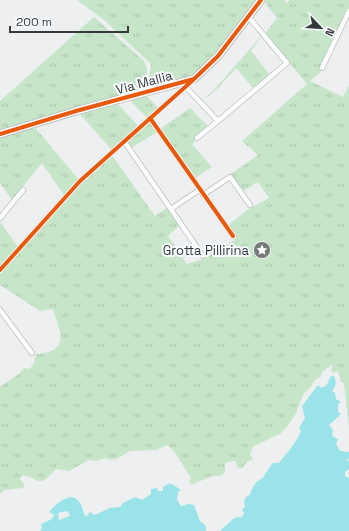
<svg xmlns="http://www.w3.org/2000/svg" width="349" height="531" font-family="'Space Grotesk',sans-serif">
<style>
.grass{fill:url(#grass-tufts)}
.water{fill:#9ae4e9;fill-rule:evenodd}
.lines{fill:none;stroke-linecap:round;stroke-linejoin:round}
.street-casing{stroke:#bfc0c1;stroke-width:6}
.secondary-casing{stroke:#bfc0c1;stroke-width:9}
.street{stroke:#fcfdfd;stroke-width:4.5}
.secondary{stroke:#fcfdfd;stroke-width:7}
.cycleway-casing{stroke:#f9fcfe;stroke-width:6}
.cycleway{stroke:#e8590c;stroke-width:4}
.labels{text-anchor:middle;stroke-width:4;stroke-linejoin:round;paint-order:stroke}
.street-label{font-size:13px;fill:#373839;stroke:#f9fcfe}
.poi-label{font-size:13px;fill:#373839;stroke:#f9fcfe;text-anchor:end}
</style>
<defs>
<pattern id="grass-tufts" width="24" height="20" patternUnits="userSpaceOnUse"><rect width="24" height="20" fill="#c7e6c9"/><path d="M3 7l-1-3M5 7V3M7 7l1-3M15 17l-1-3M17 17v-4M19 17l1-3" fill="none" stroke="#acc6ad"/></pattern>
</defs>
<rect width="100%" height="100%" fill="#edeff0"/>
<path class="grass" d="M 77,0 L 258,0 L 212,59 L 192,77 L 151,88 L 149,80 L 151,64 L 104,20 Z
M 263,0 L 284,0 L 287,3 L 289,0 L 349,0 L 349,8 L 320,67 L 321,72 L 310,81 L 343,97 L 349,85 L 349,428 L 344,383 L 341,382 L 338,371 L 333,373 L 331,371 L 333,364 L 322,372 L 321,376 L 315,380 L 310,388 L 303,394 L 296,413 L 289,424 L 281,433 L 253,447 L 250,454 L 253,459 L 247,462 L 242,468 L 238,468 L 235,461 L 225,463 L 225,472 L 221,476 L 212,476 L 191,485 L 189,481 L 191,477 C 184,469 175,449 167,445 L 156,450 L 130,451 L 116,459 L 109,460 L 105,458 L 96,461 L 89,460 L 69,471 L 56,469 C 36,490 43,479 23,475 L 20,479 L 25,485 L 23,488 L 4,490 L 0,494 L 0,387 L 20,373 L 24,368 L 30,369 L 34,363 L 36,354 C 70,352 61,333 53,309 L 40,311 L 0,285 L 0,272 L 79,185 L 111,154 L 155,216 L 168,207 L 180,225 L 168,236 L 187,264 L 203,259 L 233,241 L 234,233 L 227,226 L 250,208 L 269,198 L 258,182 L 243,191 L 231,174 L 258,155 L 242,141 L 307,84 L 265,34 L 277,18 Z
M 94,17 L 144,61 L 147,69 L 146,89 L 0,133 L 0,101 Z
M 262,35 L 251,51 L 270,75 L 254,89 L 236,68 L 215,91 L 202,101 L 214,90 Z
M 145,94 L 158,108 L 147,118 L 128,98 Z
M 116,102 L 138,126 L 112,150 L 78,112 Z
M 190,108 L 208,126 L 196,136 L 195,141 L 192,144 L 212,167 L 194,179 L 160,129 Z
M 148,123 L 151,123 L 157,132 L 131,148 L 127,141 Z
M 33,125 L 79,180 L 64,195 L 42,163 L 12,200 L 0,183 L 0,136 Z
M 0,222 L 18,247 L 0,268 Z"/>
<path class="water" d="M 331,376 L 334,376 C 337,383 336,386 332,391 L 335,393 L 336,399 L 341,402 L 338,404 L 338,412 L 341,414 L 329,425 L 333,430 L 332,436 L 338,439 L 336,444 L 340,451 L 349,452 L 349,459 L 346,460 L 349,461 L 349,469 L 345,472 L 345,476 L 349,478 L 349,531 L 220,531 L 234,518 L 242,517 L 244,513 L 242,510 L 245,507 L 244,501 L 247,496 L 250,495 C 251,488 256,481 263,478 C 266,472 269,468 273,463 L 279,463 C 287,452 296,444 301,431 L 299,428 L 305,418 L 302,406 L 318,385 L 321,388 L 326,386 Z
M 168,484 L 172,484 L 181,490 L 178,492 L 177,500 L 181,506 L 189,504 L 194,505 L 200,521 L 206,526 L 206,531 L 40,531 L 42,528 L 41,524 L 50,520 L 55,515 L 49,512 C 56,504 72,489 80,503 C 83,507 83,513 86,517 L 90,512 L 95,515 L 110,508 L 120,507 L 123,503 L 135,497 L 142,500 L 151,494 L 151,489 L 157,488 L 158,491 L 163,491 L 163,487 ZM 68,511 L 70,516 L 59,520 L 58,513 Z"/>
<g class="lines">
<g class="street-casing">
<path id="street" d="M 322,68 L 349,11
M 184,85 L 218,121 L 287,63 L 248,16
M 150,118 L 233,236
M 197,138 L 218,121
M 124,141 L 203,256
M 203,195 L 230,177 L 250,205
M 171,209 L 199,190
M 0,218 L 23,190
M 0,270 L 80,181 L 194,79
M 0,310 L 32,353"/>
</g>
<g class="secondary-casing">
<path id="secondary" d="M 0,134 L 76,111 L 194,79 L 218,56 L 261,0"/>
</g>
<use href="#street" class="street"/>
<use href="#secondary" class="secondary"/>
<g class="cycleway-casing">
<path id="cycleway" d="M 150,118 L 233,236
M 0,134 L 76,111 L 194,79 L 218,56 L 261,0
M 0,270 L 80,181 L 193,80"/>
</g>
<use href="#cycleway" class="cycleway"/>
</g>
<defs>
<g id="sight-disc" transform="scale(0.9)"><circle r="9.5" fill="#777879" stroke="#f9fcfe"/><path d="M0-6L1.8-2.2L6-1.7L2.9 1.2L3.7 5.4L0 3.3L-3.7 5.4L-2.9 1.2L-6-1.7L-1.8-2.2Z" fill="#fff"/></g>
</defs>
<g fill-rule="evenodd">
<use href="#sight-disc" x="262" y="250"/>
</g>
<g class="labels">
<g class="street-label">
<text transform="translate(144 82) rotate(-15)" y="5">Via Mallia</text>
</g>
<g class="poi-label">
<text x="249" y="255">Grotta Pillirina</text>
</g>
</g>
<g transform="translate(321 28) rotate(115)" stroke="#f9fcfe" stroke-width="3" paint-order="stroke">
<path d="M0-3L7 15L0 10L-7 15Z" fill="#373839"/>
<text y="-6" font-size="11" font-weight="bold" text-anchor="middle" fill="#373839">N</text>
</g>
<path d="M10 26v6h118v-6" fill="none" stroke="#373839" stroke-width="2"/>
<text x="16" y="26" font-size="12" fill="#373839" stroke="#f9fcfe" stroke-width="3" paint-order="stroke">200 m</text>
</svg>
